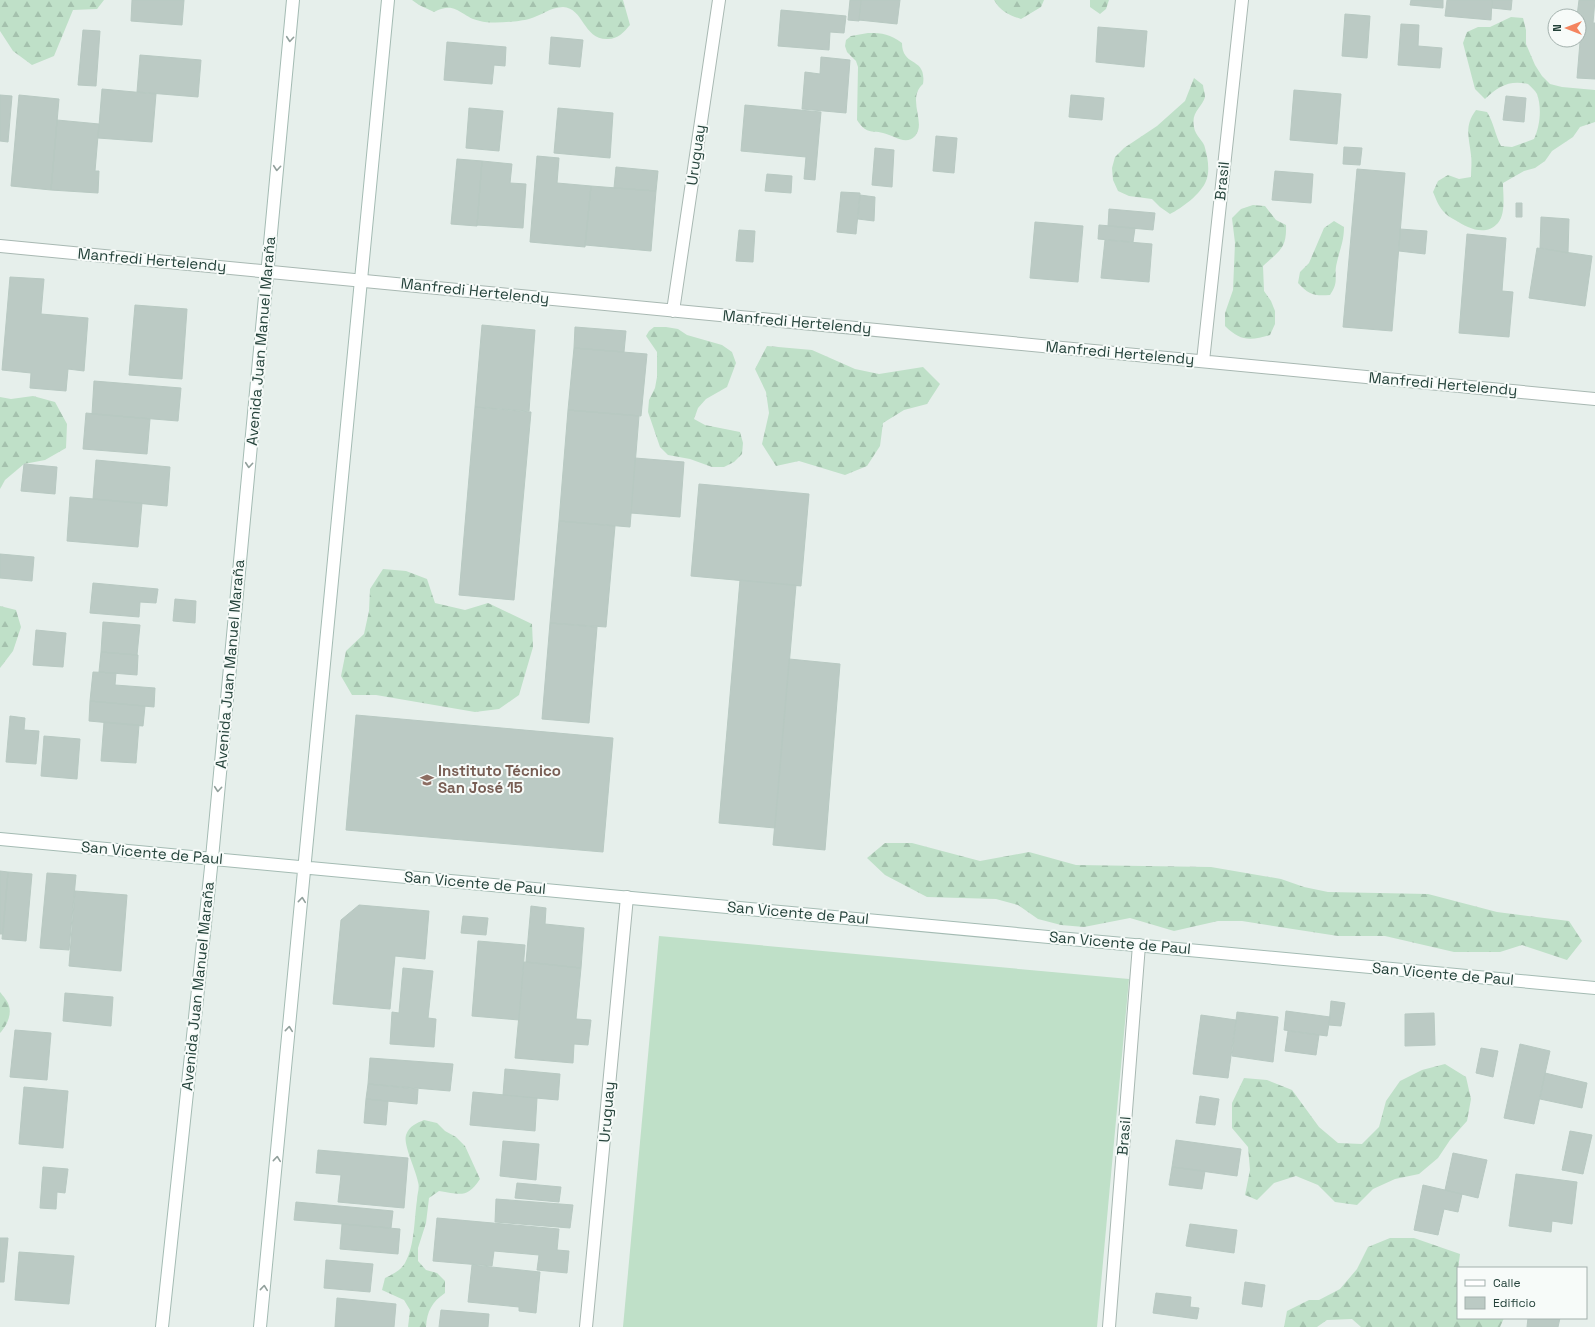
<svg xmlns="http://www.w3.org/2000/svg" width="1595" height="1327" font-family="'Space Grotesk',sans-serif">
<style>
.grass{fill:#bfe0c8}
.forest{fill:url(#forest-firs)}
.building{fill:#bbcac4;stroke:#b8c9c2}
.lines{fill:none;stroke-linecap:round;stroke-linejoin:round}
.street-casing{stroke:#a8b8b2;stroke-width:14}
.secondary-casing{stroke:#a4bbb3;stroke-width:14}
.street{stroke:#fff;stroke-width:12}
.secondary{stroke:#fff;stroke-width:12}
.oneway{stroke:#92a09c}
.labels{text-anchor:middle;stroke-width:4;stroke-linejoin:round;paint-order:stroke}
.street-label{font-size:15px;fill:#24423a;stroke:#f7fbf9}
.education-label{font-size:15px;font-weight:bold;fill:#785e54;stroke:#f7fbf9;text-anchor:start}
</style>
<defs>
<pattern id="forest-firs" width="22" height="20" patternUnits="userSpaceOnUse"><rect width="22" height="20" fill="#bfe0c8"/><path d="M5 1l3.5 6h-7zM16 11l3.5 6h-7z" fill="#a4c1ad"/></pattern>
</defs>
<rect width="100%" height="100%" fill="#e6efeb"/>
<path class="grass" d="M 659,936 L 1129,979 L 1097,1327 L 623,1327 Z"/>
<path class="forest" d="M 0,0 L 104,0 L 97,9 L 73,10 L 54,56 L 32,65 L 13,51 L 0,31 Z
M 412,0 L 623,0 L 630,25 C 624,32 618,39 608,39 C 583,40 584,8 563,7 C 550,7 541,16 529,19 C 518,22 490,24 480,21 C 460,17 457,0 434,12 L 419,5 Z
M 994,0 L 1044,0 L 1041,7 L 1021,19 C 1009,15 1001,12 994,0 Z
M 1090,0 L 1109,0 L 1106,9 L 1100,14 L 1090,7 Z
M 1511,17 L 1523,18 L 1526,30 L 1526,44 L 1535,65 L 1542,76 L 1550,84 L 1562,87 L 1595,90 L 1595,122 L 1580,127 L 1573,137 L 1552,151 L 1545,161 L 1535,168 L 1524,171 L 1503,183 C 1503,195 1506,213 1498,223 C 1485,237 1468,228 1455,220 C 1451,218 1446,215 1443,211 C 1438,205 1436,199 1433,192 L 1438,181 L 1448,175 L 1459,179 L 1471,177 C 1471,170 1472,162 1471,155 C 1469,137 1464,126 1476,110 L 1487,112 C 1494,123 1495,135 1501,146 L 1512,147 L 1534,139 C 1540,126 1542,108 1537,94 C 1535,90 1531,87 1528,84 C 1509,80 1499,86 1485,99 L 1475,89 L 1463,43 L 1467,32 L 1478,27 L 1490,27 Z
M 868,33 C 883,33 890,34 902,43 C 902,68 927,56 923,84 C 906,99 927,123 915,136 C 906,146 893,135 883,133 C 877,131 871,133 865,129 C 862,127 859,123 857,120 L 858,67 L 856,61 L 847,52 L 845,46 L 846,40 L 851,36 Z
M 1194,78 L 1203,85 C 1203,88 1205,93 1205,97 C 1202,108 1191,111 1194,127 C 1195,136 1204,141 1205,148 C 1208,158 1210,172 1206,181 C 1201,194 1182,208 1170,214 L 1160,207 L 1152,199 L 1129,196 L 1118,191 L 1113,180 L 1112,168 L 1115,157 L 1124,148 L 1157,126 L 1185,101 Z
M 1253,205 L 1265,206 L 1276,220 L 1286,225 C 1287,249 1279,251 1263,266 L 1264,291 L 1271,301 L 1275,311 L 1275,324 L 1270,335 C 1250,341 1240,341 1225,326 L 1225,313 L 1233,290 L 1235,243 L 1232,218 L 1241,209 Z
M 1334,221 L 1344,227 C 1344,241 1340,249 1337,262 C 1333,277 1340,280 1330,295 C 1314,296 1309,295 1298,283 L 1300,272 L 1309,263 L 1324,228 Z
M 654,327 L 666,327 L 678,329 L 687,335 L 722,345 L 732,352 L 736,363 L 727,387 L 706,399 L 698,408 L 694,419 L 705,425 L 740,432 L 743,443 L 742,454 L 734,462 L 724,467 L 712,467 L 690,459 L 668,455 L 660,447 L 648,412 L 649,400 L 655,388 L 657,377 L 657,352 L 646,336 L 649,331 Z
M 767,346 L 812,350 L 855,369 L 879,374 L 923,367 L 940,384 L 927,404 L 904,410 L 883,423 L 880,446 L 867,466 L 845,475 L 799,461 L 776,466 L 762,444 L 769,413 L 766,392 L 755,369 Z
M 33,396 L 55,402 L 67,424 L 66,448 L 45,460 L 24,464 L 5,480 L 0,489 L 0,397 L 11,399 Z
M 383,569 L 406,571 L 427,579 L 435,603 L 465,610 L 488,603 L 532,624 L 533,647 L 519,695 L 499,709 L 475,712 L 376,695 L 352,695 L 341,676 L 346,651 L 364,634 L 369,611 L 370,589 Z
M 0,606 L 16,610 L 21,627 L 13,651 L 0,668 Z
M 885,843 L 912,843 L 980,861 L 1029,852 L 1076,865 L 1211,867 L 1281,879 L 1304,887 L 1328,892 L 1428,894 L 1497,912 L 1569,921 L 1582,941 L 1567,960 L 1522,945 L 1500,952 L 1454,952 L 1385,936 L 1338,936 L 1242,921 L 1218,921 L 1174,931 L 1130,918 L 1084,927 L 1061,925 L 1038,919 L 1018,905 L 996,899 L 927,897 L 885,875 L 867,858 Z
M 0,992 C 3,996 8,1001 9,1006 C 12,1015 6,1027 0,1033 Z
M 1445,1064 L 1466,1077 L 1471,1099 L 1467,1121 L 1450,1140 L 1438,1158 L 1419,1174 L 1395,1179 L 1373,1189 L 1357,1205 L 1335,1202 L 1318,1185 L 1296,1176 L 1274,1183 L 1257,1200 L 1245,1195 L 1250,1170 L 1248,1147 L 1232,1128 L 1232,1103 L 1244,1078 L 1267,1080 L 1292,1090 L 1319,1127 L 1338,1143 L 1362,1144 L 1379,1127 L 1386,1101 L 1400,1081 L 1422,1070 Z
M 424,1120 L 437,1123 L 445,1131 L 456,1137 L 465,1146 L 480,1179 C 467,1199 460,1194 439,1191 L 429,1198 L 426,1223 L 418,1248 L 418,1261 L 426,1270 L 437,1273 L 445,1281 L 445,1293 C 432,1302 427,1311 426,1327 L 408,1327 L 410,1310 L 404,1300 L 382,1290 L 385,1278 C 393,1274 400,1271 405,1263 C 415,1245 414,1220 417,1200 C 417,1194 420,1188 418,1182 C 416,1170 403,1145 406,1135 C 409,1126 417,1123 424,1120 Z
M 1390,1238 L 1414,1238 L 1460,1254 L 1457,1277 L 1458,1279 L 1458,1318 L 1504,1318 L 1500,1327 L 1361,1327 L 1352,1319 L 1327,1320 L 1317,1327 L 1284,1327 L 1287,1311 L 1309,1300 L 1319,1300 L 1340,1289 L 1357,1269 L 1368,1247 Z"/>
<path class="building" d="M 132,0 L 184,0 L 182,25 L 131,21 Z
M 850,0 L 861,0 L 859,21 L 848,20 Z
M 861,0 L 900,0 L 897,24 L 859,20 Z
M 1411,0 L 1443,0 L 1443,8 L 1410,5 Z
M 1447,0 L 1492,0 L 1491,20 L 1445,16 Z
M 1492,0 L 1512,0 L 1511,10 L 1492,8 Z
M 1579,0 L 1595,0 L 1593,23 L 1595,23 L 1595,79 L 1577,78 L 1580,42 L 1575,41 L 1575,40 L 1579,40 L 1579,16 L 1577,16 Z
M 781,10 L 846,16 L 844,33 L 830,32 L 829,50 L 778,46 Z
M 1345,14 L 1370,16 L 1367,58 L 1342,56 Z
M 1401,24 L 1419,25 L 1418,46 L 1442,48 L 1440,68 L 1398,65 Z
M 1098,27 L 1147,31 L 1144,67 L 1096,62 Z
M 83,30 L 100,31 L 96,86 L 78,85 Z
M 551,37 L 583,40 L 580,67 L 549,64 Z
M 447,42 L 506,47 L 505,66 L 494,65 L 492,84 L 444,80 Z
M 140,55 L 201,60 L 198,97 L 137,92 Z
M 821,57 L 850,60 L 846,113 L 802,109 L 805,72 L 820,74 Z
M 102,89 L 156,94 L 152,142 L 98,138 Z
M 1294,90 L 1341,94 L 1337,144 L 1290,140 Z
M 0,95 L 12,96 L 8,142 L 0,141 Z
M 19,95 L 59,99 L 51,190 L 11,186 Z
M 1071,95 L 1104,98 L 1102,120 L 1069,117 Z
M 1506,96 L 1526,98 L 1524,122 L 1503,120 Z
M 745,105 L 821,112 L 815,180 L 804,179 L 806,157 L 741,151 Z
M 469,108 L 503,111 L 499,151 L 466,148 Z
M 558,108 L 613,113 L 610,158 L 554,153 Z
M 57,120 L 99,124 L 95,171 L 99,171 L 98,193 L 51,190 Z
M 936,136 L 957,138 L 954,173 L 933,171 Z
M 1344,147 L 1362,148 L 1360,165 L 1343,164 Z
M 875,148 L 894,150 L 892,187 L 872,185 Z
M 537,156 L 559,158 L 557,183 L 591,186 L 585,247 L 530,242 Z
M 457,159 L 482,161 L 477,226 L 451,224 Z
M 482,161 L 512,164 L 510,183 L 526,184 L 523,228 L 477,225 Z
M 616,167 L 658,171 L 656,191 L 614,188 Z
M 1357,169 L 1405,173 L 1392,331 L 1343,327 Z
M 1275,171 L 1313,174 L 1311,203 L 1272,200 Z
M 767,174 L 792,176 L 791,193 L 765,191 Z
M 591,186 L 656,191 L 651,251 L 585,245 Z
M 841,192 L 860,193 L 856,234 L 837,232 Z
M 860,195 L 875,197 L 874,221 L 858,219 Z
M 1516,203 L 1522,203 L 1522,217 L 1516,217 Z
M 1109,209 L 1155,213 L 1153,230 L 1108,226 Z
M 1541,217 L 1569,219 L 1568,253 L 1540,248 Z
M 1035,222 L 1083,226 L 1078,282 L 1030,278 Z
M 1099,225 L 1135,228 L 1133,242 L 1098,239 Z
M 1400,229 L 1427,231 L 1425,254 L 1399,251 Z
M 739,230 L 755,231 L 753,262 L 736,261 Z
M 1467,234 L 1506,238 L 1502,291 L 1513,292 L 1509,337 L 1459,333 Z
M 1105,240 L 1152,244 L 1149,282 L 1101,278 Z
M 1537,248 L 1592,256 L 1585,306 L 1529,298 Z
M 10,277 L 44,279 L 41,314 L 88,318 L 84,371 L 68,369 L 66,391 L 30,388 L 31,373 L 2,370 Z
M 135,305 L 187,309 L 182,379 L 129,375 Z
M 482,325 L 535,330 L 529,411 L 475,407 Z
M 575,327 L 626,331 L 624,352 L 574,348 Z
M 574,348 L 647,354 L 641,416 L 568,410 Z
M 94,381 L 181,388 L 178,421 L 92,414 Z
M 475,407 L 531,412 L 514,600 L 459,595 Z
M 568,410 L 639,416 L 630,527 L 559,521 Z
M 86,413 L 150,419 L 147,454 L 83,449 Z
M 635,458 L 684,462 L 680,517 L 631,513 Z
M 96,460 L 170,467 L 167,506 L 93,499 Z
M 24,464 L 57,467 L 55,494 L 21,491 Z
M 699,484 L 809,494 L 801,586 L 691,576 Z
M 70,497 L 142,503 L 138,547 L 67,541 Z
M 559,521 L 615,526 L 606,627 L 550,623 Z
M 0,554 L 34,557 L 32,581 L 0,578 Z
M 740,580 L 796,585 L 775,828 L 719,823 Z
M 93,583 L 158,589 L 156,603 L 140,602 L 139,617 L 90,613 Z
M 175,599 L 196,601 L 195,623 L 173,621 Z
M 103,622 L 140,625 L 137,655 L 101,652 Z
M 550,623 L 597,627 L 589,723 L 542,719 Z
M 36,630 L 66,633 L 63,667 L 33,665 Z
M 101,652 L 138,655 L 137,675 L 99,672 Z
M 789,659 L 840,664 L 825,850 L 773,845 Z
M 93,672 L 116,673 L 115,685 L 155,688 L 154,707 L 90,701 Z
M 90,701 L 145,706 L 143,726 L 89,721 Z
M 356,715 L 613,738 L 603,852 L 346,830 Z
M 10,716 L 25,718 L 24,730 L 39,731 L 36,764 L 6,762 Z
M 104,722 L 139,725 L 136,763 L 101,761 Z
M 44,736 L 80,739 L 77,779 L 41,776 Z
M 0,871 L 8,872 L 3,934 L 0,934 Z
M 8,872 L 32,874 L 26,941 L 2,939 Z
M 47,873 L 76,875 L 69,950 L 40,948 Z
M 75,891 L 127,895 L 121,971 L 69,966 Z
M 359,905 L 429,911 L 425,959 L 395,956 L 390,1009 L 333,1004 L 341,920 Z
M 531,906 L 546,908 L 545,924 L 584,928 L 581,968 L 526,962 Z
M 463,916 L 488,918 L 486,935 L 461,933 Z
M 478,941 L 525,945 L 519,1020 L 472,1016 Z
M 524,962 L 581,968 L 576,1019 L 591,1020 L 588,1045 L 574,1044 L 573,1063 L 515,1058 Z
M 403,968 L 433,971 L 428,1018 L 436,1019 L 434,1047 L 390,1044 L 392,1012 L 399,1013 Z
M 65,993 L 113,997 L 111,1026 L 63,1021 Z
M 1331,1001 L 1345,1003 L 1341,1026 L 1329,1025 Z
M 1286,1011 L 1330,1017 L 1327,1036 L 1284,1030 Z
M 1237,1012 L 1278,1017 L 1273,1062 L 1232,1056 Z
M 1434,1013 L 1435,1045 L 1405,1046 L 1405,1014 Z
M 1201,1015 L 1236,1020 L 1228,1078 L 1193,1074 Z
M 15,1030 L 51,1033 L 47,1080 L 10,1077 Z
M 1288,1031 L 1319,1035 L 1316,1055 L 1285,1051 Z
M 1520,1044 L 1550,1051 L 1534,1124 L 1504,1118 Z
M 1481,1048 L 1498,1051 L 1493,1077 L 1476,1073 Z
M 370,1058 L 453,1064 L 450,1091 L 368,1084 Z
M 505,1069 L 560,1074 L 558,1100 L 503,1095 Z
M 1545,1073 L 1587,1083 L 1582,1108 L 1540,1099 Z
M 368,1084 L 418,1089 L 417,1104 L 366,1099 Z
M 24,1087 L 68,1091 L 63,1148 L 19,1144 Z
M 473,1092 L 537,1098 L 535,1131 L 470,1125 Z
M 1200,1096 L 1219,1099 L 1215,1125 L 1196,1123 Z
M 366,1099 L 388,1101 L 386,1125 L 364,1123 Z
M 1570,1131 L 1592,1135 L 1583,1174 L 1562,1170 Z
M 1176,1140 L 1241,1149 L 1237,1176 L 1172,1167 Z
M 503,1141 L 539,1144 L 536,1180 L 500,1176 Z
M 318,1150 L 408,1158 L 404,1208 L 338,1202 L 341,1175 L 316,1173 Z
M 1453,1153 L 1487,1160 L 1478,1198 L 1445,1190 Z
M 43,1167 L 68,1169 L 65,1193 L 57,1192 L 56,1209 L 40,1208 Z
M 1172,1167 L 1205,1171 L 1202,1189 L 1169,1185 Z
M 1516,1174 L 1577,1182 L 1572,1224 L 1552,1221 L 1551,1232 L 1509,1226 Z
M 517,1183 L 561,1187 L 559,1202 L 515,1198 Z
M 1423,1185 L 1462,1194 L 1458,1212 L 1444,1209 L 1438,1235 L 1414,1230 Z
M 496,1199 L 573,1205 L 570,1228 L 495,1222 Z
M 296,1202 L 393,1211 L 391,1228 L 294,1220 Z
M 437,1218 L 559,1229 L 557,1250 L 569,1251 L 567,1273 L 537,1270 L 539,1255 L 494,1251 L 492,1266 L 433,1261 Z
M 342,1224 L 400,1229 L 398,1254 L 340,1249 Z
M 1190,1224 L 1237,1230 L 1234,1253 L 1186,1246 Z
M 0,1238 L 8,1238 L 4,1282 L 0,1282 Z
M 19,1252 L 74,1256 L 69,1304 L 15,1300 Z
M 326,1260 L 373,1264 L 370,1292 L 324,1288 Z
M 472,1265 L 540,1272 L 536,1313 L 519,1311 L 519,1307 L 468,1302 Z
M 1245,1282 L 1265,1285 L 1262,1307 L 1242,1304 Z
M 1156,1293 L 1191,1297 L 1190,1307 L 1199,1308 L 1197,1319 L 1153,1313 Z
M 337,1298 L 396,1304 L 394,1327 L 335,1327 Z
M 441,1310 L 489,1314 L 488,1327 L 439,1327 Z
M 1528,1318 L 1560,1318 L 1558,1327 L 1527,1327 Z"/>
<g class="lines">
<g class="street-casing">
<path id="street" d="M 0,246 L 1595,399
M 673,311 L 719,0
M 1203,361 L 1242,0
M 586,1327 L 627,897
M 1109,1327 L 1139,945"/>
</g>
<g class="secondary-casing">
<path id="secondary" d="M 0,839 L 1595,988
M 162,1327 L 212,858 L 293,0
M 260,1327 L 388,0"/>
</g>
<use href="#street" class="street"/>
<use href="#secondary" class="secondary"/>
</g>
<defs><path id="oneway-chevron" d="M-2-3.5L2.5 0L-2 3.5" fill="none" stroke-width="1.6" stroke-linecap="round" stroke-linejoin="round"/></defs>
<g class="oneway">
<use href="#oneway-chevron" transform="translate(290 39) rotate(95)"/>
<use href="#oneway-chevron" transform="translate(277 168) rotate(95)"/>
<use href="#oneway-chevron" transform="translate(249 465) rotate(95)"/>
<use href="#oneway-chevron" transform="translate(218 789) rotate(95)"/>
<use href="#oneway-chevron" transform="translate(302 900) rotate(-84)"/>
<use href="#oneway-chevron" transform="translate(289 1029) rotate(-84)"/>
<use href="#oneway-chevron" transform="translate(277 1159) rotate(-84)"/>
<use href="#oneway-chevron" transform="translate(264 1288) rotate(-84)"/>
</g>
<defs>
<g id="school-bare" transform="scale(1.08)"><path d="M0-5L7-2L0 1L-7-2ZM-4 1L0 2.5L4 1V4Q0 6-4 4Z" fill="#8d6e63" stroke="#f7fbf9" stroke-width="2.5" paint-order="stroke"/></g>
</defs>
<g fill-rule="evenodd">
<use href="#school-bare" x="427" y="780"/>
</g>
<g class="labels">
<g class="street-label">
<text transform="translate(696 155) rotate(-82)" y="5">Uruguay</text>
<text transform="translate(1222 181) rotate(-84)" y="5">Brasil</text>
<text transform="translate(152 260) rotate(5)" y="5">Manfredi Hertelendy</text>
<text transform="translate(475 291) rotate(6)" y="5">Manfredi Hertelendy</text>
<text transform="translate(797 322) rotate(5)" y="5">Manfredi Hertelendy</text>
<text transform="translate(261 341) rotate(-85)" y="5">Avenida Juan Manuel Maraña</text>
<text transform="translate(1120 353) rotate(5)" y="5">Manfredi Hertelendy</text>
<text transform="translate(1443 384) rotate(5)" y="5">Manfredi Hertelendy</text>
<text transform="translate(230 664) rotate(-85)" y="5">Avenida Juan Manuel Maraña</text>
<text transform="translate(152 853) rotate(5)" y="5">San Vicente de Paul</text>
<text transform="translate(475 883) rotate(5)" y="5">San Vicente de Paul</text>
<text transform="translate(798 913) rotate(5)" y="5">San Vicente de Paul</text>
<text transform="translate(1120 943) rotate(5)" y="5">San Vicente de Paul</text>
<text transform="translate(1443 974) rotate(5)" y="5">San Vicente de Paul</text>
<text transform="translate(198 986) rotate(-84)" y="5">Avenida Juan Manuel Maraña</text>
<text transform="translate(607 1112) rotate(-85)" y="5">Uruguay</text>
<text transform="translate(1124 1136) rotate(-85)" y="5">Brasil</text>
</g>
<g class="education-label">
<text x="438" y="776">Instituto Técnico<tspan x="438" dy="17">San José 15</tspan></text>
</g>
</g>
<rect x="1457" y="1267" width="130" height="52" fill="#f7fbf9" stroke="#a3b1ad"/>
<rect x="1465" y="1280" width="20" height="6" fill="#ffffff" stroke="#a3b1ad"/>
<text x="1493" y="1287" font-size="12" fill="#24423a">Calle</text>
<rect x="1465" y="1297" width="20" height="12" fill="#bbcac4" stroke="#a3b1ad"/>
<text x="1493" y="1307" font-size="12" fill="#24423a">Edificio</text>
<g transform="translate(1567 28) rotate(270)"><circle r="19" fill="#f7fbf9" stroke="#a3b1ad"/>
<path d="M0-3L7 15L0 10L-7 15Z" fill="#f4845f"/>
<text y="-6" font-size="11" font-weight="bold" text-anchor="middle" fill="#24423a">N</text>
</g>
</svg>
